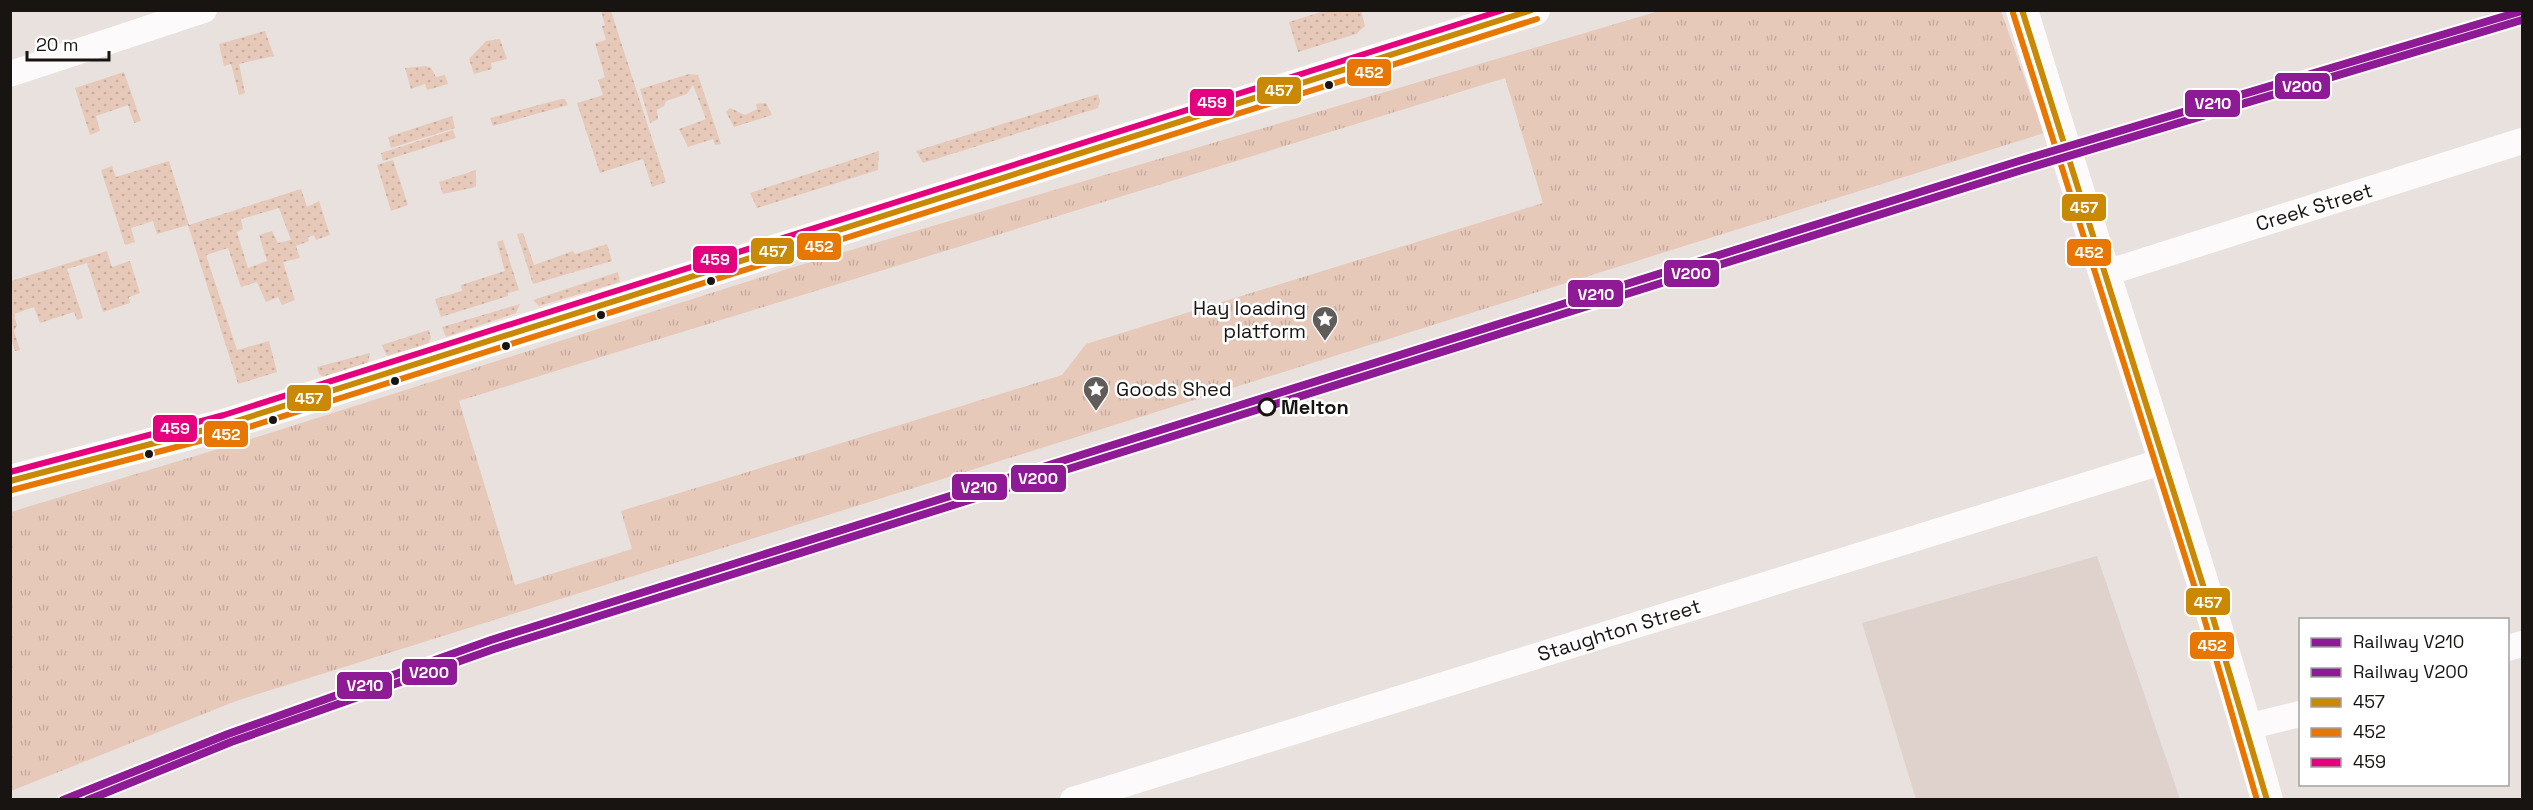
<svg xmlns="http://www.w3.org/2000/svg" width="2533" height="810" font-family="'Space Grotesk',sans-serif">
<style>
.built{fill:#dfd1cb}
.grass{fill:url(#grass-dots);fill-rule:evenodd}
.park{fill:url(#park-tufts);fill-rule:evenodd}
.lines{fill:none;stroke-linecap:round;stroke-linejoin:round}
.minor{stroke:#fcfafa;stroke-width:26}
.tertiary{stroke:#fcfafa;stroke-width:32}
.bus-1-casing{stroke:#fff;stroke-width:10}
.bus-2-casing{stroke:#fff;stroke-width:10}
.bus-3-casing{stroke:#fff;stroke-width:10}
.bus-1{stroke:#ca8904;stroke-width:6}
.bus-2{stroke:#e87702;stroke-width:6}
.bus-3{stroke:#e5007d;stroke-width:6}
.rail-1-casing{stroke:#fff;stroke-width:12}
.rail-2-casing{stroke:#fff;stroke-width:12}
.rail-1{stroke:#8f1a95;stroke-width:8}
.rail-2{stroke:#8f1a95;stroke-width:8}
.bus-dot{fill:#171412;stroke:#fff;stroke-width:2}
.stop-dot{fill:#fff;stroke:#171412;stroke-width:3}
.labels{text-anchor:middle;stroke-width:5;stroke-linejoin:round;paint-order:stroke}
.street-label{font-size:20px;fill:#171412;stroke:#fff}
.poi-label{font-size:20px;fill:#171412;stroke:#fff;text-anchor:end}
.stop-label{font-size:20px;font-weight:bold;fill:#171412;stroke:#fff;text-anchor:start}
.line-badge{stroke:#fff;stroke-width:2}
.badge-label{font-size:16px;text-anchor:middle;font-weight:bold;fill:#fff}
</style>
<defs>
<pattern id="grass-dots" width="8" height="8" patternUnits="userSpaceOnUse" patternTransform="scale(1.5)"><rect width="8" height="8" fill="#e7c9b9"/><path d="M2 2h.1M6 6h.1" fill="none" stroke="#c5ac9e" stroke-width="1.8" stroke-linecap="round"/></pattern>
<pattern id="park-tufts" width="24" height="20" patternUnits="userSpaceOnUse" patternTransform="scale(1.5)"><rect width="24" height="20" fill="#e7c9b9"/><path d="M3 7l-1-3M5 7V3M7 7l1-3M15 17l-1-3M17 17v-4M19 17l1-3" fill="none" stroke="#c5ac9e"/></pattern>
</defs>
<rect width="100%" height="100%" fill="#e8e1de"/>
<path class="built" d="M 2097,556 L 2180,799 L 1916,799 L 1862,623 Z"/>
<path class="grass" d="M 601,11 L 611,11 L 666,182 L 652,187 L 643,159 L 600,173 L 577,103 L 603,95 L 598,80 L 605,77 L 595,43 L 606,40 L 602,26 L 605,25 Z
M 1324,11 L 1361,11 L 1365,26 L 1356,34 L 1298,52 L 1289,22 Z
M 265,31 L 274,56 L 239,64 L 245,93 L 239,95 L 231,64 L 224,66 L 219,44 Z
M 500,39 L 507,59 L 491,63 L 492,69 L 474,74 L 469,59 L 486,41 Z
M 426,66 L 431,68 L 436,77 L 445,75 L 448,84 L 427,90 L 425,84 L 411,89 L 405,68 Z
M 124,72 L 141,121 L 134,123 L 128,105 L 96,116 L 100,131 L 90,135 L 75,88 Z
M 689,74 L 698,75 L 721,144 L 715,145 L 713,139 L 688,147 L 679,129 L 706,119 L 693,85 L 687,94 L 666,101 L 664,106 L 657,110 L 658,119 L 650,123 L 640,89 Z
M 1098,94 L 1100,101 L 1098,108 L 923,163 L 916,151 Z
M 561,99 L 565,99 L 568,105 L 493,126 L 490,118 Z
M 766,103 L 772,115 L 734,127 L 726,112 L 730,108 L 745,115 L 757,109 L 756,104 Z
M 452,116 L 455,128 L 391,148 L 388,137 Z
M 453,130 L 456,138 L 383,161 L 381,153 Z
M 879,151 L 878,170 L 757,208 L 750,193 Z
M 393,160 L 408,205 L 391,211 L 377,165 Z
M 169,161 L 189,225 L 301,189 L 307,207 L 319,201 L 330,235 L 316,240 L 314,235 L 308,237 L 309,241 L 296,246 L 300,258 L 283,262 L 295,300 L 282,305 L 278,297 L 266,302 L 257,282 L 241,287 L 228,248 L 206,255 L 237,350 L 269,341 L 277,372 L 238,384 L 188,225 L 157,234 L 153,221 L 131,228 L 135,242 L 125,245 L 101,170 L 112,166 L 116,177 ZM 279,208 L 291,240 L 278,243 L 272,231 L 259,235 L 267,261 L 248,268 L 237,232 L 243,229 L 241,219 Z
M 476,170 L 476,187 L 443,194 L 439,182 Z
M 523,233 L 534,265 L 573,251 L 575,254 L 607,244 L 612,261 L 533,284 L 517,234 Z
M 503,240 L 519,290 L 508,293 L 508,296 L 441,317 L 435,299 L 462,291 L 461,285 L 505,271 L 497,242 Z
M 107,251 L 112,267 L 130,261 L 140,293 L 129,297 L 130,303 L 103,312 L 87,263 L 67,269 L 83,318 L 77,320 L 74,312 L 40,323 L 34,307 L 14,314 L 17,325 L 14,331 L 20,350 L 15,351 L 11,339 L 11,281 Z
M 618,272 L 620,282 L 539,306 L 533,300 Z
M 520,304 L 516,313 L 446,337 L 442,327 Z
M 429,330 L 431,338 L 428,344 L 387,356 L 382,345 Z
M 370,353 L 368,363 L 323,377 L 319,374 L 317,367 Z"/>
<path class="park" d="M 1659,11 L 2001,11 L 2044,133 L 236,701 L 11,791 L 11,512 L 241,442 L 787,269 ZM 1505,78 L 1543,203 L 1086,344 L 1062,375 L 621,511 L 632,549 L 515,585 L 459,401 Z"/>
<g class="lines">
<path class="minor" d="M 10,74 L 204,10
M 2106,273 L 2522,141
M 2508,648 L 2522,644
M 2247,727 L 2300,714
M 1073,800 L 2164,461"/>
<path class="tertiary" d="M 2022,10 C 2102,274 2192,534 2267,800
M 10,481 L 227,424 L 1534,10"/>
<g class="bus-1-casing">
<path id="bus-1" d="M 2022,10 L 2208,601 L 2267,800
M 10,481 L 227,424 L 1532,10"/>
</g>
<g class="bus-2-casing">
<path id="bus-2" d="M 2013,13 L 2200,604 L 2257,800
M 12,490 L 230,433 L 1537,19"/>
</g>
<g class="bus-3-casing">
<path id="bus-3" d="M 10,472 L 224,415 L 1503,10"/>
</g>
<use href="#bus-1" class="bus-1"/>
<use href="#bus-2" class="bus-2"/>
<use href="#bus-3" class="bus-3"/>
<g class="rail-1-casing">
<path id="rail-1" d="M 63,800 L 228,734 L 491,640 L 2019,161 L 2522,11"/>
</g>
<g class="rail-2-casing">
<path id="rail-2" d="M 88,800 L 231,742 L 494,649 L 2022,170 L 2522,20"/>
</g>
<use href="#rail-1" class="rail-1"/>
<use href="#rail-2" class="rail-2"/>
</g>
<defs>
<g id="sight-pin" transform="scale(1.35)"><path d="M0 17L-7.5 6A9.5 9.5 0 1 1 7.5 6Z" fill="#605c59" stroke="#fff"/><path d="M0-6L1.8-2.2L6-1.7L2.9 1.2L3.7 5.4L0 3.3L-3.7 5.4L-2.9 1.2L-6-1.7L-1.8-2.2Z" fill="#fff"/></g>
</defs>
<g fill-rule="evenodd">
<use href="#sight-pin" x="1325" y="319"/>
<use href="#sight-pin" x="1096" y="389"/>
</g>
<g class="bus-dot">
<circle cx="1329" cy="85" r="5"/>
<circle cx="711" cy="281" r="5"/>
<circle cx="601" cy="315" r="5"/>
<circle cx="506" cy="346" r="5"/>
<circle cx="395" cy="381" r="5"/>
<circle cx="273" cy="420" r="5"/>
<circle cx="149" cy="454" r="5"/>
</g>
<circle class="stop-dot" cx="1267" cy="407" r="8"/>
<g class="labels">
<g class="street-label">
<text transform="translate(2314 207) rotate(-17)" y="7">Creek Street</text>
<text transform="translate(1619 630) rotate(-17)" y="7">Staughton Street</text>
</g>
<g class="poi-label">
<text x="1306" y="315">Hay loading<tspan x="1306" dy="23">platform</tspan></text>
<text x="1116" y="396" text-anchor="start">Goods Shed</text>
</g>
<g class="stop-label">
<text x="1281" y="414">Melton</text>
</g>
</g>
<g class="line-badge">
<rect x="1346" y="58" width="46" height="29" rx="6" fill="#e87702"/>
<rect x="2274" y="72" width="57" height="28" rx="6" fill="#8f1a95"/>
<rect x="1256" y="76" width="46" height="29" rx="6" fill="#ca8904"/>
<rect x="1189" y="88" width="46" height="29" rx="6" fill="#e5007d"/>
<rect x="2184" y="89" width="57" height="29" rx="6" fill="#8f1a95"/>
<rect x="2061" y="193" width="46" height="29" rx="6" fill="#ca8904"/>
<rect x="796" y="232" width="46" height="29" rx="6" fill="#e87702"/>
<rect x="750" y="237" width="45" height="28" rx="6" fill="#ca8904"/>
<rect x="2066" y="238" width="46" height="29" rx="6" fill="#e87702"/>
<rect x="692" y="245" width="46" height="29" rx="6" fill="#e5007d"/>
<rect x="1663" y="259" width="57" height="29" rx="6" fill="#8f1a95"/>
<rect x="1567" y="279" width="57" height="29" rx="6" fill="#8f1a95"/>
<rect x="286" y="384" width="46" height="28" rx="6" fill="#ca8904"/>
<rect x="152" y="414" width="46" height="29" rx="6" fill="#e5007d"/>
<rect x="203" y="420" width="46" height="28" rx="6" fill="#e87702"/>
<rect x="1010" y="464" width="57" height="29" rx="6" fill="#8f1a95"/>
<rect x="951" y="473" width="57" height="28" rx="6" fill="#8f1a95"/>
<rect x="2185" y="587" width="46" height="29" rx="6" fill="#ca8904"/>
<rect x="2189" y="631" width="46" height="29" rx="6" fill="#e87702"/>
<rect x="401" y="658" width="57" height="28" rx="6" fill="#8f1a95"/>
<rect x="336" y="671" width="57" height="29" rx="6" fill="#8f1a95"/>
</g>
<g class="badge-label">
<text x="1369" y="78">452</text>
<text x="2302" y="92">V200</text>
<text x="1279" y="96">457</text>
<text x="1212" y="108">459</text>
<text x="2213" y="109">V210</text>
<text x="2084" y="213">457</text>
<text x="819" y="252">452</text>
<text x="773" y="257">457</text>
<text x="2089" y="258">452</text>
<text x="715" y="265">459</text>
<text x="1691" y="279">V200</text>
<text x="1596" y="300">V210</text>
<text x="309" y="404">457</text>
<text x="175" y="434">459</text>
<text x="226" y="440">452</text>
<text x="1038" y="484">V200</text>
<text x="979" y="493">V210</text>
<text x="2208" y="608">457</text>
<text x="2212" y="651">452</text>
<text x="429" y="678">V200</text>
<text x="365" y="691">V210</text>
</g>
<rect width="2533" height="810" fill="none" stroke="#171412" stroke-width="24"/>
<rect x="2299" y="618" width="210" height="168" fill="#ffffff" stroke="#a2a1a0" stroke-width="1.5"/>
<rect x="2311" y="638" width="30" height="9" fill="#8f1a95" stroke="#a2a1a0" stroke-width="1.5"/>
<text x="2353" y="648" font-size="18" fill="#171412">Railway V210</text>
<rect x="2311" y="668" width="30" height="9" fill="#8f1a95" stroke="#a2a1a0" stroke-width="1.5"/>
<text x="2353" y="678" font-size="18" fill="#171412">Railway V200</text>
<rect x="2311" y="698" width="30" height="9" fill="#ca8904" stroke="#a2a1a0" stroke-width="1.5"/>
<text x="2353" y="708" font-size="18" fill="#171412">457</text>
<rect x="2311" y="728" width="30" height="9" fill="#e87702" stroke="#a2a1a0" stroke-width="1.5"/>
<text x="2353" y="738" font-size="18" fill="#171412">452</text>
<rect x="2311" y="758" width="30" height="9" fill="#e5007d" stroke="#a2a1a0" stroke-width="1.5"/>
<text x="2353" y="768" font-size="18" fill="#171412">459</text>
<path d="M27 51v9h82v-9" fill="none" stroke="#171412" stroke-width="3"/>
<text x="36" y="51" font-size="18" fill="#171412" stroke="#ffffff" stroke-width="4.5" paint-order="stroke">20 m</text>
</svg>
